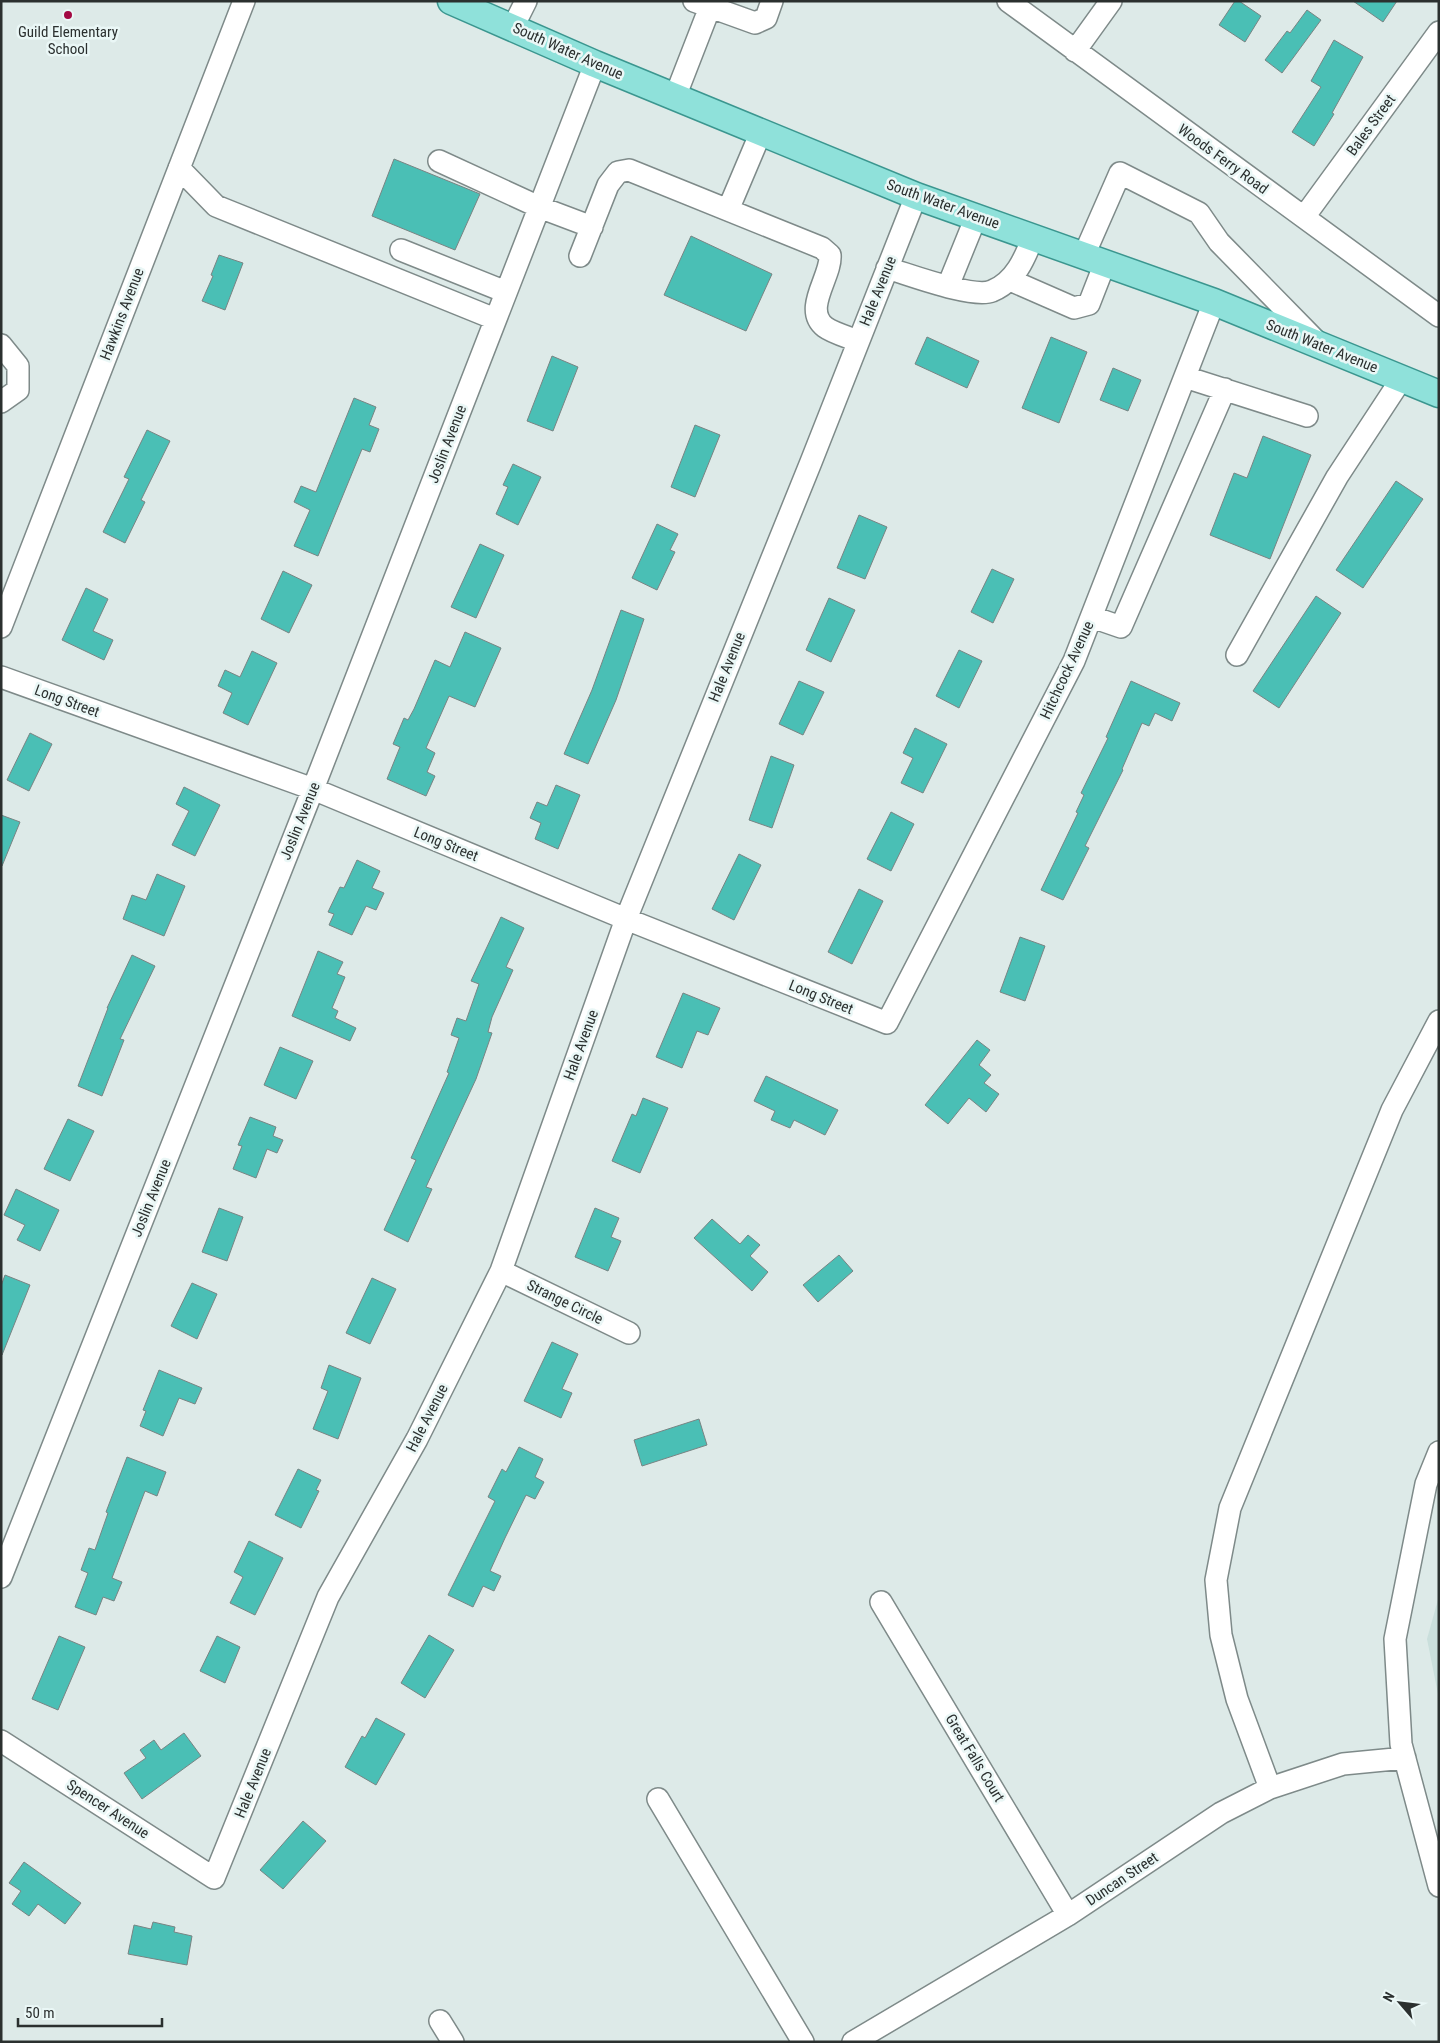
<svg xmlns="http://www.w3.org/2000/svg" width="1440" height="2043" font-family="'Roboto Condensed',sans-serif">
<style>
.built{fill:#cadfdc}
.building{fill:#4abfb5;stroke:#788483}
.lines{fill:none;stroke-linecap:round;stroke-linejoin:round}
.minor-casing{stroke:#7e8a89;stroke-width:24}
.major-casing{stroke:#3b968f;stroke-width:29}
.minor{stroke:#fff;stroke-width:21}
.major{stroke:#8fe1da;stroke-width:26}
.poi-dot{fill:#a30943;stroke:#eaf7f6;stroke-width:2}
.labels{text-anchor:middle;stroke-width:5;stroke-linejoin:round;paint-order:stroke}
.poi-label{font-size:15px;fill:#2b302f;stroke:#eaf7f6}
.street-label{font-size:15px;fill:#2b302f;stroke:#eaf7f6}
</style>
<rect width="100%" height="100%" fill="#ddeae8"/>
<path class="built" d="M 1439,1596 L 1439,1699 L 1427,1639 Z"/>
<path class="building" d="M 1235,1 L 1239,1 L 1261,16 L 1245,42 L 1219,25 Z
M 1353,1 L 1397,1 L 1383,22 Z
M 1307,10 L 1321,20 L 1282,73 L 1265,60 L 1287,31 L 1290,33 Z
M 1334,40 L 1363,57 L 1332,113 L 1334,114 L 1314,146 L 1292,132 L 1321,87 L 1311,81 Z
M 394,159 L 480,194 L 455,250 L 372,216 Z
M 691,236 L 772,274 L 746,331 L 664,295 Z
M 219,255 L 243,263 L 225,310 L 202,301 L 213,276 L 211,275 Z
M 927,337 L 979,361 L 967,388 L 915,364 Z
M 1051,337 L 1087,352 L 1059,423 L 1022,408 Z
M 552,356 L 578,367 L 553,431 L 527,421 Z
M 1113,368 L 1141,380 L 1128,411 L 1100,400 Z
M 354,398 L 376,407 L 369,425 L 379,429 L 370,452 L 362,449 L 318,556 L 294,546 L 310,510 L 294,502 L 301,486 L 316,492 Z
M 695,425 L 720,435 L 695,497 L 671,487 Z
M 147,430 L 170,441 L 141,500 L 145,502 L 125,543 L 103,532 L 129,479 L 124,477 Z
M 1263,436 L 1311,455 L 1270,559 L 1210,535 L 1234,473 L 1247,478 Z
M 513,464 L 541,477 L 518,525 L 496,514 L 508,487 L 503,485 Z
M 1396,481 L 1423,499 L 1363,588 L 1336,570 Z
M 859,515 L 887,527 L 865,579 L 837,568 Z
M 657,524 L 678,534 L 670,550 L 675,552 L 657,590 L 632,578 Z
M 480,544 L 504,555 L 476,618 L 451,607 Z
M 992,569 L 1014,579 L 993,623 L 971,612 Z
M 283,571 L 312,585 L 289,633 L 261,619 Z
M 86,588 L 108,599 L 93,631 L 113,640 L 104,660 L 62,640 Z
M 1316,596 L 1341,613 L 1279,708 L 1253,691 Z
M 829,598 L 855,610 L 831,662 L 806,650 Z
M 621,610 L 644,619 L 616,700 L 588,764 L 564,754 L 592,690 Z
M 465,632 L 501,648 L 475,707 L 449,696 L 426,748 L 435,753 L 427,772 L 435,776 L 426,796 L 387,779 L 400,747 L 393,744 L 404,718 L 408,720 L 414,709 L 435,660 L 450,667 Z
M 959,650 L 982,661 L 959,708 L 936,696 Z
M 252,651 L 277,663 L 248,725 L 223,713 L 232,693 L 218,686 L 225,670 L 240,677 Z
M 799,681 L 824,692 L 803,735 L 779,724 Z
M 1131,681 L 1180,703 L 1172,721 L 1155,713 L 1149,726 L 1142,723 L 1122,769 L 1123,770 L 1085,846 L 1089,848 L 1063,900 L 1041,890 L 1078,813 L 1076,812 L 1084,795 L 1081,793 L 1108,738 L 1106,737 Z
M 915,728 L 947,744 L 923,793 L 901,783 L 913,758 L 903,753 Z
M 30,733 L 52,744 L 29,791 L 7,780 Z
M 771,756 L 794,765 L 772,828 L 749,820 Z
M 556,785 L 580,795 L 558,849 L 535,839 L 541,823 L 530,818 L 537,802 L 547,806 Z
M 184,787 L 220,805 L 195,856 L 172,845 L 189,811 L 176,804 Z
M 891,812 L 914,824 L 891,871 L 867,859 Z
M 1,815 L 20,822 L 2,866 L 1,866 Z
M 739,854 L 761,865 L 734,920 L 712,909 Z
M 357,860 L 380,871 L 372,888 L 384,893 L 376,910 L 366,906 L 352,935 L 329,925 L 334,914 L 328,912 L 340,887 L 344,888 Z
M 157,874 L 185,886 L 164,936 L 123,919 L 132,895 L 146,900 Z
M 859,889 L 883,901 L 852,964 L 828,952 Z
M 501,917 L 524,928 L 506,967 L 513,970 L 492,1017 L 488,1032 L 492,1033 L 476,1079 L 426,1187 L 432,1189 L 408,1242 L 384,1230 L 416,1160 L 411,1158 L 449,1073 L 447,1072 L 459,1038 L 451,1035 L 457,1018 L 466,1021 L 479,984 L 471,981 Z
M 1020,937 L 1045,946 L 1025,1001 L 1000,992 Z
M 318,951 L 343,962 L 337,974 L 345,977 L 332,1008 L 338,1011 L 335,1018 L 356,1028 L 350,1041 L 292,1016 Z
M 132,955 L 155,966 L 120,1039 L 124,1040 L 102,1096 L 78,1086 L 108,1008 L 107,1008 Z
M 683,993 L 720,1008 L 708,1035 L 697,1031 L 682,1068 L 656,1057 Z
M 977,1040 L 990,1050 L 979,1065 L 991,1075 L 984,1083 L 999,1094 L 986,1112 L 969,1098 L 948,1124 L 925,1105 Z
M 280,1047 L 313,1061 L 296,1099 L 264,1085 Z
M 766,1076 L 838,1110 L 825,1135 L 794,1120 L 790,1128 L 771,1120 L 775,1111 L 754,1101 Z
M 643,1098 L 668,1108 L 640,1173 L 612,1161 L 632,1114 L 636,1116 Z
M 250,1117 L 276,1127 L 273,1136 L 283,1140 L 277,1153 L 267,1149 L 256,1178 L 233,1169 L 242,1146 L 238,1145 Z
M 68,1119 L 94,1131 L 70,1181 L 44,1169 Z
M 16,1189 L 59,1210 L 40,1251 L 17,1240 L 25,1225 L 4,1215 Z
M 219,1208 L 243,1217 L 227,1261 L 202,1252 Z
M 595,1208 L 619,1218 L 611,1237 L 621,1241 L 608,1271 L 575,1257 Z
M 712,1219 L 740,1244 L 748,1235 L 760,1245 L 750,1256 L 768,1272 L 752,1291 L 694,1238 Z
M 839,1255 L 853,1271 L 818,1302 L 803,1285 Z
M 5,1275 L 30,1285 L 2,1355 L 1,1286 Z
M 372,1278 L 396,1289 L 370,1344 L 346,1333 Z
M 192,1283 L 217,1294 L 197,1339 L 171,1326 Z
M 552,1342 L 578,1354 L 562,1389 L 572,1393 L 561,1418 L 524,1401 Z
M 329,1365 L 361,1378 L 338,1439 L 313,1429 L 328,1391 L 321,1388 Z
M 159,1370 L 202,1388 L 195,1404 L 179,1398 L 163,1436 L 140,1426 L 146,1411 L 143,1410 Z
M 699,1419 L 707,1445 L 642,1466 L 634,1440 Z
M 519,1447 L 543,1459 L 535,1477 L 544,1482 L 535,1499 L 526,1495 L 505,1538 L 490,1571 L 501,1576 L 494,1591 L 483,1586 L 473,1607 L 448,1595 L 495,1501 L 488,1497 L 502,1469 L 506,1472 Z
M 127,1457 L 166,1472 L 157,1496 L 145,1491 L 112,1578 L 122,1582 L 114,1601 L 103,1597 L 96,1615 L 75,1607 L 88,1573 L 81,1570 L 89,1548 L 95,1550 L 108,1513 L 106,1512 Z
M 298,1469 L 321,1480 L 316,1490 L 319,1491 L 301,1528 L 275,1515 Z
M 249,1541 L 283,1558 L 255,1615 L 230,1603 L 243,1577 L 234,1572 Z
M 429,1635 L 454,1650 L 425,1698 L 401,1683 Z
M 59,1636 L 85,1647 L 58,1710 L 32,1699 Z
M 217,1636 L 240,1647 L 225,1683 L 200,1671 Z
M 376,1718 L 405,1734 L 376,1785 L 345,1767 L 362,1736 L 365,1738 Z
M 184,1733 L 201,1756 L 142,1799 L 124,1773 L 146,1758 L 140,1750 L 154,1740 L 161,1750 Z
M 303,1821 L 326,1841 L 283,1889 L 260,1870 Z
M 24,1862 L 81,1903 L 65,1924 L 38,1904 L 29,1916 L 12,1904 L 21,1891 L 9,1883 Z
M 153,1922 L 175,1927 L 174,1932 L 192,1936 L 187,1965 L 128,1954 L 134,1925 L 151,1929 Z"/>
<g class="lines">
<g class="minor-casing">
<path id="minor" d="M 694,1 L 755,23 L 766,18 L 772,1
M 1008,1 L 1439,316
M 513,27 L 526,1
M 1075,51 L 1111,1
M 675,97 L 710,7
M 439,161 L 539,207 L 592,227
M 179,168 L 216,206 L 495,319
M 728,210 L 761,132
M 1304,217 L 1439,32
M 401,250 L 506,292
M 1084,255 L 1120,173 L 1199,213 L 1219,242 L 1316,341
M 580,256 L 608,185 L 618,172 L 629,170 L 822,248 L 830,255 C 832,276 802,309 825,327 C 833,333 848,337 858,341
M 887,268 C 908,274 973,299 992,291 C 1015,282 1025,258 1033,237
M 1010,280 L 1074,308 L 1089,304 L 1105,263
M 948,286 L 976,217
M 1,345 L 18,366 L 18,390 L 1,402
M 1185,377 L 1307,416
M 1092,617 L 1121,627 L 1225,389
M 1,627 L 244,1
M 1237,655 L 1337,477 L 1402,378
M 1,677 L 313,789 L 626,919 L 887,1023 L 1074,661 L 1214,302
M 501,1271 L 629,1333
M 1439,1452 L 1426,1484 L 1395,1639 L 1401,1744 L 1439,1886
M 1,1577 L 313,789 L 595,64
M 881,1602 L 1068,1915
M 1,1741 L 214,1878 L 328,1597 L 417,1439 L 501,1271 L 626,919 L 811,462 L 916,196
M 1270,1788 L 1237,1699 L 1221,1635 L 1216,1580 L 1230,1508 L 1392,1110 L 1439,1021
M 658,1799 L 803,2042
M 440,2021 L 453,2042
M 853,2042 L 1068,1915 L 1221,1813 L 1270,1788 L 1343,1764 L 1405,1758"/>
</g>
<g class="major-casing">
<path id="major" d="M 451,1 L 595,64 L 916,196 L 1214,302 L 1439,394"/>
</g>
<use href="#minor" class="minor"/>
<use href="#major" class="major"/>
</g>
<circle class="poi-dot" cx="68" cy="15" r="5"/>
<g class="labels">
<g class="poi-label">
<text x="68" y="37">Guild Elementary<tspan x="68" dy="17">School</tspan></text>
</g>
<g class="street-label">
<text transform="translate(568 51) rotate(24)" y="5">South Water Avenue</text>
<text transform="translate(1371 125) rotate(-54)" y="5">Bales Street</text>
<text transform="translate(1223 159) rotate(36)" y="5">Woods Ferry Road</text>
<text transform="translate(943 204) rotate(20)" y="5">South Water Avenue</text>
<text transform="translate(878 291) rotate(-68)" y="5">Hale Avenue</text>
<text transform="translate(122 314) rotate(-69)" y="5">Hawkins Avenue</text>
<text transform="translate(1322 346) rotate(22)" y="5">South Water Avenue</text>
<text transform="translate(447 444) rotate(-69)" y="5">Joslin Avenue</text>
<text transform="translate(727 667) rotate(-68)" y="5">Hale Avenue</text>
<text transform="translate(1067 670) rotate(-65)" y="5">Hitchcock Avenue</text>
<text transform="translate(67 701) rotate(20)" y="5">Long Street</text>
<text transform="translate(300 821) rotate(-68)" y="5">Joslin Avenue</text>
<text transform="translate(446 844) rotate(22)" y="5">Long Street</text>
<text transform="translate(821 997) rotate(22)" y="5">Long Street</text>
<text transform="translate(581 1045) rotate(-70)" y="5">Hale Avenue</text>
<text transform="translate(151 1198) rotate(-68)" y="5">Joslin Avenue</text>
<text transform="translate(565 1302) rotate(26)" y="5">Strange Circle</text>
<text transform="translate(427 1418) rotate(-63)" y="5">Hale Avenue</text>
<text transform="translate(975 1758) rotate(59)" y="5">Great Falls Court</text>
<text transform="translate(253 1783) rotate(-68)" y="5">Hale Avenue</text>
<text transform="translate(108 1809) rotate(33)" y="5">Spencer Avenue</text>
<text transform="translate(1122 1879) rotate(-34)" y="5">Duncan Street</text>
</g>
</g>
<rect width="1440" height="2043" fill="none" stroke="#2b302f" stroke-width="5"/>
<g transform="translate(1400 2003) rotate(298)" stroke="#eaf7f6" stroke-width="4" paint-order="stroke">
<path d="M0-4L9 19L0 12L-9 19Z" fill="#2b302f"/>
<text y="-8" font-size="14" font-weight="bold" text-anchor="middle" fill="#2b302f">N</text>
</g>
<path d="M18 2018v8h144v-8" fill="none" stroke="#2b302f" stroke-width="2.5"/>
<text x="25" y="2018" font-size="15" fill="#2b302f" stroke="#eaf7f6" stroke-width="4" paint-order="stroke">50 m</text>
</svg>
